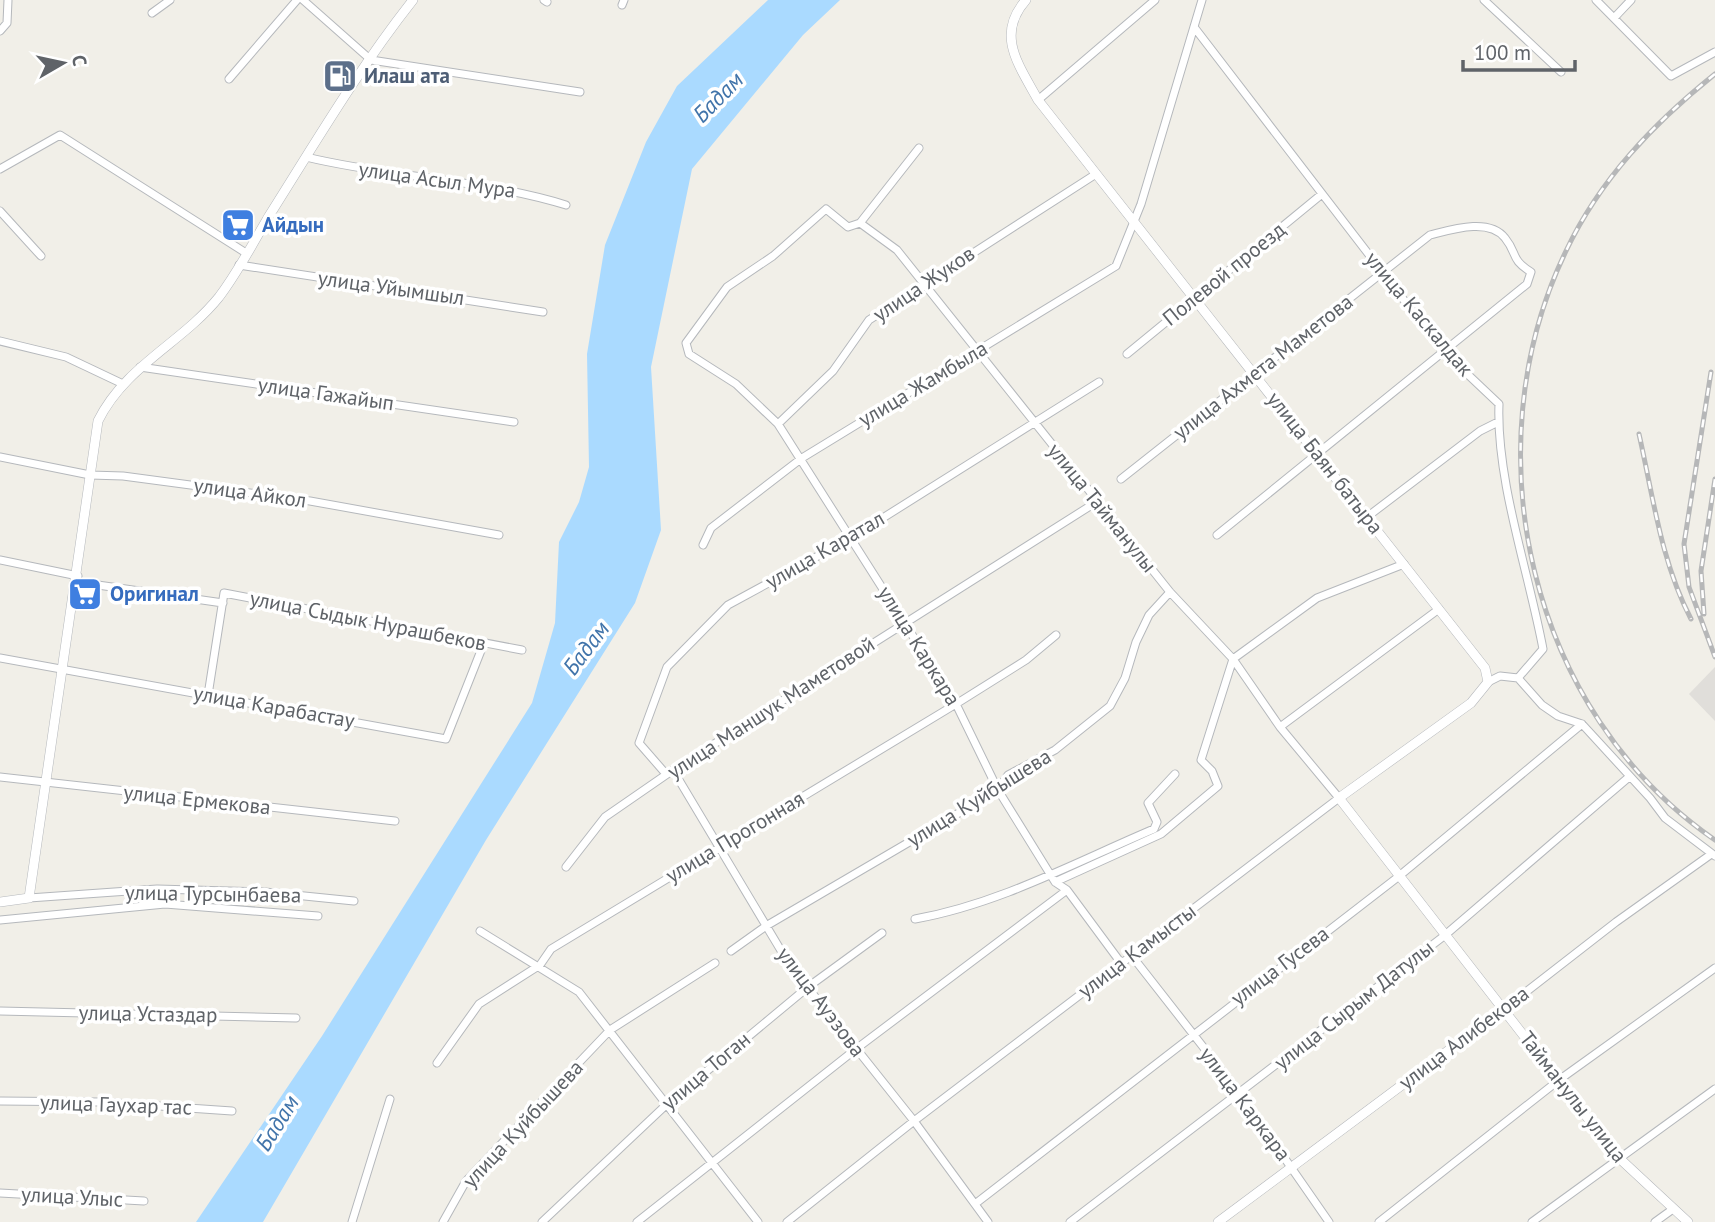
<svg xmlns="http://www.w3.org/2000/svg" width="1715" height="1222" font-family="'PT Sans',sans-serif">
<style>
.industrial{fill:#e0deda}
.water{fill:#aadaff}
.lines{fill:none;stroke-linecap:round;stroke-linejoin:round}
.minor-casing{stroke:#b5b8bc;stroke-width:9}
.tertiary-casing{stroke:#b5b8bc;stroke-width:10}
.minor{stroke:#fff;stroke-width:7}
.tertiary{stroke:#fff;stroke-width:9}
.rail-casing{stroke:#b6b7b8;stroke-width:5}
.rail{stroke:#fff;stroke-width:2.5;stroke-dasharray:8;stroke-linecap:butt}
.labels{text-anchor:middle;stroke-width:7;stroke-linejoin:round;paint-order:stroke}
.service-label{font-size:21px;font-weight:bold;fill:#4e5e75;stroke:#fff;text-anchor:start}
.street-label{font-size:21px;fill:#5f6368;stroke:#fff}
.shop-label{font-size:21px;font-weight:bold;fill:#366cbe;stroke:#fff;text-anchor:start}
.water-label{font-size:23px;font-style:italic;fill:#4174aa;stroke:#fff}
</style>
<rect width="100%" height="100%" fill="#f1efe8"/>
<path class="industrial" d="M 1715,667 L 1715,721 L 1689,694 Z"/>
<path class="water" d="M 768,0 L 840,0 L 803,35 L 692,169 L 651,367 L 661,530 L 635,603 L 486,840 L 263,1222 L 196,1222 L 322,1036 L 532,703 L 555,623 L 559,542 L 579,502 L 589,467 L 587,354 L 605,245 L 646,142 L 677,86 Z"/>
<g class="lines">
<g class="minor-casing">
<path id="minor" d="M 303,0 L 371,60 L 580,92
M 544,0 L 547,2
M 1484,0 L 1561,72
M 1596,0 L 1671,76 L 1715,52
M 622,5 L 624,0
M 152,13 L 170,0
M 1614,18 L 1631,0
M 1194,27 L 1443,351 L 1499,404 C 1496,480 1529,573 1543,649 L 1518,678
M 0,31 L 7,23 L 8,0
M 229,79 L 297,0
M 1038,100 L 1155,0
M 919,148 L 860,223 L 848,227 L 826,209 L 773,256 L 727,287 L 686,343 L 689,354 L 736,384 L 778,424 L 956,704 L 998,790 L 1055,882 L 1067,890 L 1121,963
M 306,157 C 392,178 482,179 566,205
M 0,169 L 60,135 L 246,253
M 0,211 L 41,256
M 239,265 L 543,312
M 0,341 L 66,357 L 123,384
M 1127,354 L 1322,194
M 140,367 L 514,422
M 778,424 L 833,371 L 869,320 L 1096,174
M 0,457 L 90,475 L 123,476 L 310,501 L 499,535
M 1121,479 L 1430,235 C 1450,230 1489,217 1505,238 C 1518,254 1510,259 1531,272 L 1527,284 L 1217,535
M 1367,517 L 1480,431 L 1498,422
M 703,545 L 711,528 L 802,458 L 1116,266 L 1141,204 L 1202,0
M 0,560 L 78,576
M 77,582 L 223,603
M 0,658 L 446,739 L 484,643
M 1488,682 L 1500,676 L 1518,678 L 1542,705 L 1558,716 L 1582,724 L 1650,798 L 1665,818 L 1715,856
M 208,695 L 224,593 L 522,650
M 1280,727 L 1439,609
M 673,770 L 789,964 L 914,1121 L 988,1222
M 666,774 L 639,743 L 667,667 L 728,605 L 851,538 L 1099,382
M 0,777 L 395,821
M 566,867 L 605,817 L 673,770 L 1098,501
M 1055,882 L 1161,834 L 1218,786 L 1212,771 L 1201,760 L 1233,659 L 1317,598 L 1404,564
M 29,898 L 157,889 L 265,892 L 354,901
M 915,919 C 999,904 1076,862 1154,829 L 1157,822 L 1148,803 L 1175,774
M 0,920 L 165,904 L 318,916
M 480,931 L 579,992 L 758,1222
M 731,951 L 766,926 L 998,790 L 1008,775 L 1055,750 L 1110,706 L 1125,678 L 1136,642 L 1149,615 L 1170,592
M 1132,956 L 1240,1094 L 1329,1222
M 1504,1009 L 1616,922 L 1710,855
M 0,1011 L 296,1018
M 437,1063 L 479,1004 L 540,965 L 551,949 L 956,704 L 1026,660 L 1056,635
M 0,1101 L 101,1102 L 232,1111
M 0,1193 L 144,1201
M 975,1204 L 1398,877 L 1582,724
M 352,1222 L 390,1099
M 443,1222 L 466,1181 L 610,1030 L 715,963
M 542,1222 L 666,1105 L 808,987 L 882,933
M 637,1222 L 856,1049 L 1067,890
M 787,1222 L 914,1121 L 1339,798 L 1280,727 L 1233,659 L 1170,592 L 897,250 L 860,223
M 1070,1222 L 1444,936 L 1629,777
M 1379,1222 L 1559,1080 L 1715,968
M 1532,1222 L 1715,1089
M 1655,1222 L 1673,1209"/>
</g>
<g class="tertiary-casing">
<path id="tertiary" d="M 1026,0 C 995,35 1019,65 1038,100 L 1485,668 L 1488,682 L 1471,703 L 1339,798 L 1618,1157 L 1688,1222
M 0,902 L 29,898 L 98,421 C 125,366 182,343 219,297 C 238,272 253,243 269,216 C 315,143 360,67 413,0
M 1218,1222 L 1504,1009"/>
</g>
<use href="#minor" class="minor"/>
<use href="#tertiary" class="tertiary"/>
<g class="rail-casing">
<path id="rail" d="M 1715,74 C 1654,123 1600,179 1566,251 C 1470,450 1529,712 1715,840
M 1711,372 L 1684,544 L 1689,587 L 1715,657
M 1639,434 C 1653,496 1661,562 1691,619
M 1704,614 L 1701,571 L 1715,479"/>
</g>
<use href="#rail" class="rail"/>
</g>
<defs>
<g id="fuel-square" transform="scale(1.75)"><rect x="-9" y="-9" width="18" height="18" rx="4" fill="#5c6f8a" stroke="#fff"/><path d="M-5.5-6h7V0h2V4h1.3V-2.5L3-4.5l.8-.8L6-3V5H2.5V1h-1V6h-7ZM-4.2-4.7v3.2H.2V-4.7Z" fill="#fff"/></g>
<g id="supermarket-square" transform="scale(1.75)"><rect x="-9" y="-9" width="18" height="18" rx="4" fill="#3f7fe0" stroke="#fff"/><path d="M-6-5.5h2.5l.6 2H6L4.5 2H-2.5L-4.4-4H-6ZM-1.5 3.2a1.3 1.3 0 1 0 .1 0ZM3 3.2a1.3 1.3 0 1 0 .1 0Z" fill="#fff"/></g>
</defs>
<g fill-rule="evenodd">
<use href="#fuel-square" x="340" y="76"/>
<use href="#supermarket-square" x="238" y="225"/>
<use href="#supermarket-square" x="85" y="594"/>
</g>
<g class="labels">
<g class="service-label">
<text x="364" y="83">Илаш ата</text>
</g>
<g class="street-label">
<text transform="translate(437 180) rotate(8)" y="7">улица Асыл Мура</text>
<text transform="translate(1224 274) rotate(-39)" y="7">Полевой проезд</text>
<text transform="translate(924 284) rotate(-34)" y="7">улица Жуков</text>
<text transform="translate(391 288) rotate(8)" y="7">улица Уйымшыл</text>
<text transform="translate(1419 314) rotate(50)" y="7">улица Каскалдак</text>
<text transform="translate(1263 367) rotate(-38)" y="7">улица Ахмета Маметова</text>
<text transform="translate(923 384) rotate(-31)" y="7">улица Жамбыла</text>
<text transform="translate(326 394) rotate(8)" y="7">улица Гажайып</text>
<text transform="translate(1325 463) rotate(52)" y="7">улица Баян батыра</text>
<text transform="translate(250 493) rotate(8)" y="7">улица Айкол</text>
<text transform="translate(1102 508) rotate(51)" y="7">улица Тайманулы</text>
<text transform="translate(825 550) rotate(-30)" y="7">улица Каратал</text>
<text transform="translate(368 621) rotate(11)" y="7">улица Сыдык Нурашбеков</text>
<text transform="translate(919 646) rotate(58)" y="7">улица Каркара</text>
<text transform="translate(274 707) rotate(10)" y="7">улица Карабастау</text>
<text transform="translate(771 708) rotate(-33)" y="7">улица Маншук Маметовой</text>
<text transform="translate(979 798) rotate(-32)" y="7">улица Куйбышева</text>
<text transform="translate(197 800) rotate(6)" y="7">улица Ермекова</text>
<text transform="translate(735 837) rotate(-31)" y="7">улица Прогонная</text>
<text transform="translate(213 894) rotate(1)" y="7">улица Турсынбаева</text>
<text transform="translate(1137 951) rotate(-37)" y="7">улица Камысты</text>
<text transform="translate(1280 966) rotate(-37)" y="7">улица Гусева</text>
<text transform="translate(821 1002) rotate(53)" y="7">улица Ауэзова</text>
<text transform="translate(1354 1005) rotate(-38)" y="7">улица Сырым Датулы</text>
<text transform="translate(148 1014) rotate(1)" y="7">улица Устаздар</text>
<text transform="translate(1464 1038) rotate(-37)" y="7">улица Алибекова</text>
<text transform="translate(706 1071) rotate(-40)" y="7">улица Тоган</text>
<text transform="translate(1573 1097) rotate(52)" y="7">Тайманулы улица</text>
<text transform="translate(1245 1104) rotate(53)" y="7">улица Каркара</text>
<text transform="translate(116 1105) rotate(2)" y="7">улица Гаухар тас</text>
<text transform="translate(523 1124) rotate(-47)" y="7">улица Куйбышева</text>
<text transform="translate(72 1197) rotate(3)" y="7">улица Улыс</text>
</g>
<g class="shop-label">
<text x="262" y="232">Айдын</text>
<text x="110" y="601">Оригинал</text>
</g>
<g class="water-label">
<text transform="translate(718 97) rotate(-45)" y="8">Бадам</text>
<text transform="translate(586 648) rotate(-53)" y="8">Бадам</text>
<text transform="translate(277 1123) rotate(-58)" y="8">Бадам</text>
</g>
</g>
<g transform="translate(63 63) rotate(81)" stroke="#ffffff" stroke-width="5" paint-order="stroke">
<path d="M0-5L12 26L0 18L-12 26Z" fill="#5f6368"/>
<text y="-10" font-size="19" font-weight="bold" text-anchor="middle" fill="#5f6368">С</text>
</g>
<path d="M1463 60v10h112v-10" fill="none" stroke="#5f6368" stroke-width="3.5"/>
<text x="1474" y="60" font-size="21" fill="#5f6368" stroke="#ffffff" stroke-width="5" paint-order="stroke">100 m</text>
</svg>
